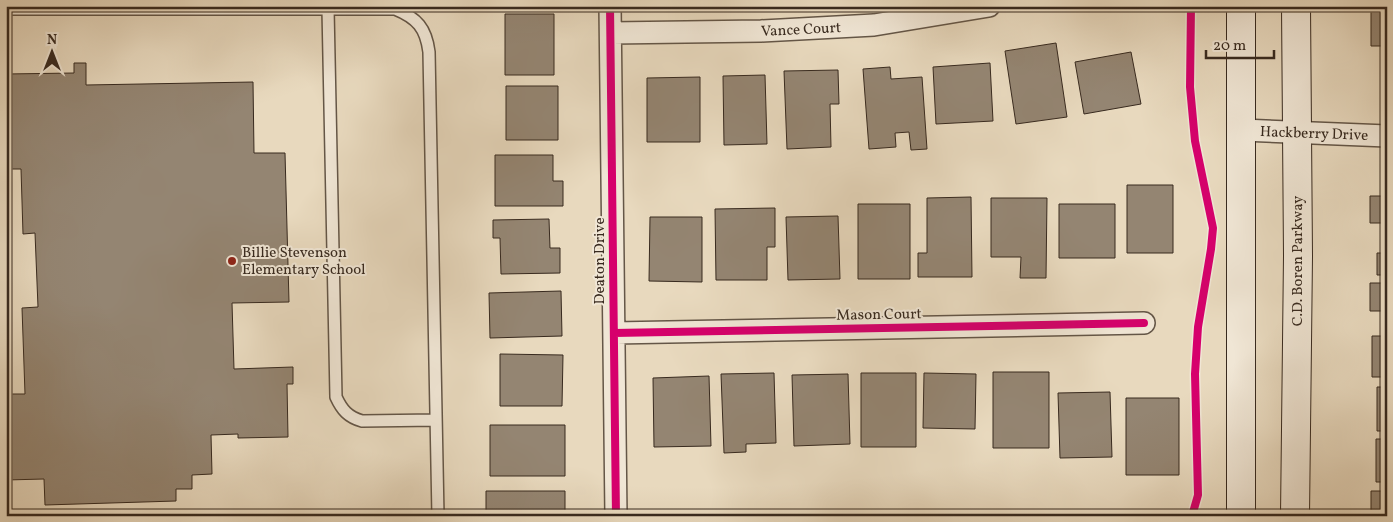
<svg xmlns="http://www.w3.org/2000/svg" width="1393" height="522" font-family="Vollkorn,serif">
<style>
.building{fill:#948572;stroke:#382a1f}
.lines{fill:none;stroke-linecap:round;stroke-linejoin:round}
.lane-casing{stroke:#645647;stroke-width:14}
.street-casing{stroke:#645647;stroke-width:24}
.secondary-casing{stroke:#382a1f;stroke-width:30}
.lane{stroke:#f0e6d5;stroke-width:11}
.street{stroke:#f0e6d5;stroke-width:21}
.secondary{stroke:#f0e6d5;stroke-width:28}
.cycleway-casing{stroke:#f0e6d5;stroke-width:11}
.cycleway{stroke:#d6006c;stroke-width:8}
.poi-dot{fill:#8f2418;stroke:#f0e6d5;stroke-width:2}
.labels{text-anchor:middle;stroke-width:4;stroke-linejoin:round;paint-order:stroke}
.street-label{font-size:15px;fill:#382a1f;stroke:#f0e6d5}
.poi-label{font-size:15px;fill:#382a1f;stroke:#f0e6d5;text-anchor:start}
</style>
<rect width="100%" height="100%" fill="#e8d9be"/>
<filter id="stains"><feTurbulence type="fractalNoise" baseFrequency=".004" numOctaves="4"/><feColorMatrix values="0 0 0 0 .2 0 0 0 0 .09 0 0 0 0 .02 0 0 0 .5 -.17"/></filter>
<radialGradient id="worn" r=".72"><stop offset=".6" stop-color="#630" stop-opacity="0"/><stop offset="1" stop-color="#630" stop-opacity=".3"/></radialGradient>
<path class="building" d="M 1371,6 L 1387,6 L 1387,46 L 1371,46 Z
M 505,14 L 554,14 L 554,75 L 505,75 Z
M 1056,43 L 1067,117 L 1016,124 L 1005,51 Z
M 1131,52 L 1141,104 L 1084,114 L 1075,62 Z
M 74,63 L 86,63 L 86,85 L 253,82 L 254,153 L 285,153 L 289,302 L 232,303 L 234,369 L 293,367 L 293,384 L 287,384 L 288,437 L 238,438 L 238,434 L 211,435 L 212,474 L 192,475 L 192,489 L 176,489 L 176,501 L 45,505 L 44,479 L 6,480 L 6,394 L 25,394 L 22,308 L 38,307 L 35,233 L 23,234 L 21,169 L 7,169 L 6,74 L 74,73 Z
M 990,63 L 993,121 L 936,124 L 933,67 Z
M 890,67 L 891,79 L 922,77 L 927,149 L 911,150 L 909,132 L 895,133 L 896,147 L 869,149 L 863,69 Z
M 838,70 L 839,104 L 830,104 L 831,147 L 787,149 L 784,71 Z
M 765,75 L 767,144 L 724,145 L 723,76 Z
M 700,77 L 700,142 L 647,142 L 647,78 Z
M 506,86 L 558,86 L 558,140 L 506,140 Z
M 495,155 L 553,155 L 553,181 L 563,181 L 563,206 L 495,206 Z
M 1386,179 L 1387,223 L 1370,223 L 1370,196 L 1386,196 Z
M 1127,185 L 1173,185 L 1173,253 L 1127,253 Z
M 971,197 L 972,277 L 918,277 L 918,253 L 927,253 L 927,198 Z
M 991,198 L 1047,198 L 1046,278 L 1020,278 L 1021,257 L 991,257 Z
M 858,204 L 910,204 L 910,279 L 858,279 Z
M 1059,204 L 1115,204 L 1115,258 L 1059,258 Z
M 775,208 L 775,247 L 767,247 L 767,280 L 716,280 L 715,209 Z
M 838,216 L 840,279 L 788,280 L 786,217 Z
M 650,217 L 702,217 L 702,282 L 649,281 Z
M 549,219 L 550,248 L 560,248 L 560,273 L 501,274 L 500,238 L 493,238 L 493,220 Z
M 1377,253 L 1387,253 L 1387,275 L 1377,275 Z
M 1370,283 L 1387,283 L 1387,326 L 1386,311 L 1370,311 Z
M 561,291 L 562,336 L 490,338 L 489,293 Z
M 1372,336 L 1387,336 L 1387,377 L 1372,377 Z
M 500,354 L 563,355 L 562,406 L 500,406 Z
M 993,372 L 1049,372 L 1049,448 L 993,448 Z
M 774,373 L 776,443 L 746,444 L 746,452 L 724,453 L 721,374 Z
M 861,373 L 916,373 L 916,447 L 861,447 Z
M 924,373 L 976,374 L 975,429 L 923,428 Z
M 848,374 L 850,444 L 794,446 L 792,375 Z
M 709,376 L 711,446 L 654,447 L 653,378 Z
M 1377,387 L 1387,387 L 1387,431 L 1377,431 Z
M 1110,392 L 1112,457 L 1060,458 L 1058,393 Z
M 1126,398 L 1179,398 L 1179,475 L 1126,475 Z
M 490,425 L 565,425 L 565,476 L 490,476 Z
M 1376,439 L 1387,439 L 1387,482 L 1376,482 Z
M 486,491 L 565,491 L 565,516 L 486,516 Z
M 1371,491 L 1387,491 L 1387,516 L 1371,516 Z
M 727,511 L 785,511 L 785,516 L 727,516 Z
M 790,513 L 850,514 L 850,516 L 790,516 Z"/>
<g class="lines">
<g class="lane-casing">
<path id="lane" d="M 6,9 L 395,9 C 417,18 426,28 429,52 L 438,516
M 328,9 L 336,397 C 342,410 348,417 362,421 L 436,420"/>
</g>
<g class="street-casing">
<path id="street" d="M 610,6 L 616,516
M 611,33 L 761,31 L 874,25 L 989,6
M 1242,130 L 1387,136
M 614,333 L 1144,323"/>
</g>
<g class="secondary-casing">
<path id="secondary" d="M 1241,516 L 1241,6
M 1295,516 L 1298,256 L 1296,6"/>
</g>
<use href="#lane" class="lane"/>
<use href="#street" class="street"/>
<use href="#secondary" class="secondary"/>
<g class="cycleway-casing">
<path id="cycleway" d="M 610,6 L 616,516
M 1191,6 L 1190,87 L 1195,141 L 1213,228 L 1211,249 L 1198,327 L 1195,374 L 1198,495 L 1192,516
M 614,333 L 1144,323"/>
</g>
<use href="#cycleway" class="cycleway"/>
</g>
<circle class="poi-dot" cx="232" cy="261" r="5"/>
<g class="labels">
<g class="street-label">
<text transform="translate(801 29) rotate(-3)" y="5">Vance Court</text>
<text transform="translate(1314 133) rotate(2)" y="5">Hackberry Drive</text>
<text transform="translate(599 261) rotate(-90)" y="5">Deaton Drive</text>
<text transform="translate(1297 261) rotate(-90)" y="5">C.D. Boren Parkway</text>
<text transform="translate(879 314) rotate(-1)" y="5">Mason Court</text>
</g>
<g class="poi-label">
<text x="242" y="257">Billie Stevenson<tspan x="242" dy="17">Elementary School</tspan></text>
</g>
</g>
<rect width="1393" height="522" fill="none" stroke="#e8d9be" stroke-width="25"/>
<rect x="8" y="8" width="1378" height="507" fill="none" stroke="#382a1f" stroke-width="2.5"/>
<rect x="12" y="12" width="1368" height="497" fill="none" stroke="#382a1f"/>
<g transform="translate(52 52)" stroke="#f0e6d5" stroke-width="4" paint-order="stroke">
<path d="M0-4L9 19L0 12L-9 19Z" fill="#382a1f"/>
<text y="-8" font-size="14" font-weight="bold" text-anchor="middle" fill="#382a1f">N</text>
</g>
<path d="M1206 50v8h68v-8" fill="none" stroke="#382a1f" stroke-width="2.5"/>
<text x="1213" y="50" font-size="15" fill="#382a1f" stroke="#f0e6d5" stroke-width="4" paint-order="stroke">20 m</text>
<rect width="100%" height="100%" filter="url(#stains)"/>
<rect width="100%" height="100%" fill="url(#worn)"/>
</svg>
